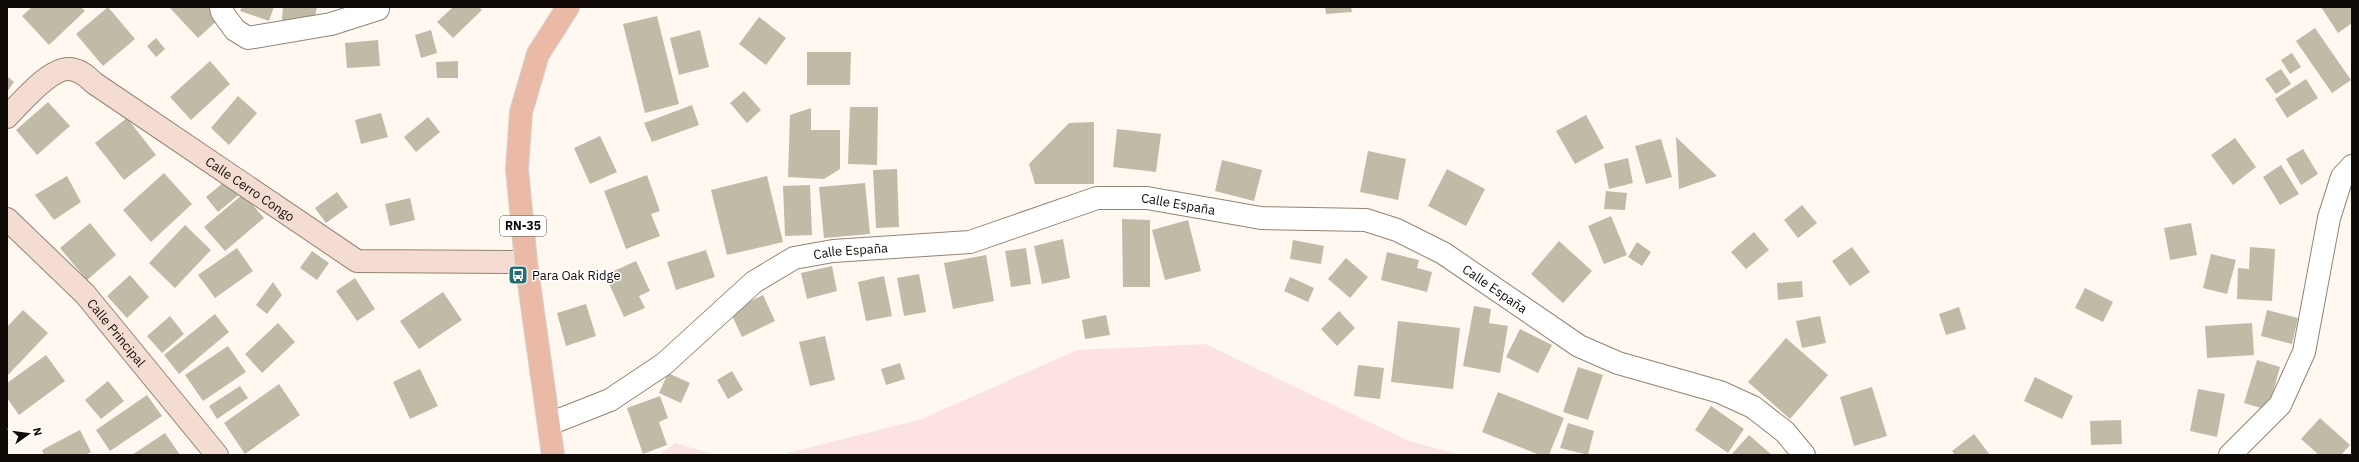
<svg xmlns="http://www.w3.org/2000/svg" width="2359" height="462" font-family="'IBM Plex Sans',sans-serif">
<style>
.green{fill:#fde2e3}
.building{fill:#bfbba7}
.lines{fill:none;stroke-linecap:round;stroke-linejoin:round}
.street-casing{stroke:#928474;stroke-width:24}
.secondary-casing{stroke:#928474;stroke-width:24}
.primary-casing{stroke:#d4d3d2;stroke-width:24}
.street{stroke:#fff;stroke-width:22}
.secondary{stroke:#f4dcd3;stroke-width:22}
.primary{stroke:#eabaa6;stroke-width:22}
.labels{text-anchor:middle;stroke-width:3;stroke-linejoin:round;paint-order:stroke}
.shield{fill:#fff;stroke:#585451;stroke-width:1}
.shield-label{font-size:12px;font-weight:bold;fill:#100b06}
.street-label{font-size:13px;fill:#100b06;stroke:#fff}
.poi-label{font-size:13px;fill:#100b06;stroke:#fff;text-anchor:start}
</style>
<rect width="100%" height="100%" fill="#fef8f1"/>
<path class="green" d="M 1205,344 L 1409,441 L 1460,455 L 780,455 L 922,419 L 1077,350 Z
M 675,443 L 716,455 L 659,455 Z"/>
<path class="building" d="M 32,7 L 81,7 L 85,11 L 49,45 L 22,16 Z
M 108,7 L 135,39 L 103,66 L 76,34 Z
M 169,7 L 210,7 L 220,18 L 198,38 Z
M 242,7 L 274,7 L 269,21 L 240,11 Z
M 283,7 L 317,7 L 314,22 L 286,25 L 282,19 Z
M 453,7 L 479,7 L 482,10 L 453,38 L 437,22 Z
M 1325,7 L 1351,7 L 1352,12 L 1326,14 Z
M 2321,7 L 2351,7 L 2352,23 L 2338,33 Z
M 657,16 L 679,104 L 645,113 L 623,24 Z
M 759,17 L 786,38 L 766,65 L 739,44 Z
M 2315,28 L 2351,80 L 2332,93 L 2296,41 Z
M 431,30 L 437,53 L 421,58 L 415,35 Z
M 700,30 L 709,67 L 679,75 L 670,38 Z
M 156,38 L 165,49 L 156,57 L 147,46 Z
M 378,40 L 380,66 L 347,68 L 345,43 Z
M 807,52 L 851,52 L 850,85 L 807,85 Z
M 2292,53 L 2301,67 L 2290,74 L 2281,60 Z
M 210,61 L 230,84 L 191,120 L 170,97 Z
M 458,61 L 458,78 L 437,78 L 436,62 Z
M 2281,69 L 2291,84 L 2276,94 L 2265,79 Z
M 7,76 L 14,82 L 7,92 Z
M 2306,79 L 2318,98 L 2287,118 L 2275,99 Z
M 744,91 L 761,110 L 747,123 L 730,103 Z
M 238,96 L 257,113 L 229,145 L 211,128 Z
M 48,102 L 70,126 L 37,155 L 16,130 Z
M 692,105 L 699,125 L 652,142 L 644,123 Z
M 850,107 L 878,107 L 877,165 L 848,164 Z
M 811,108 L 811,130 L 840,130 L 840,169 L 824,179 L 788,177 L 790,115 Z
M 381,113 L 388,137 L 361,144 L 355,120 Z
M 1586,115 L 1604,148 L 1575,164 L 1556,131 Z
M 428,117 L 440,132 L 416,152 L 404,137 Z
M 127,118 L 156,155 L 124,180 L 95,143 Z
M 1094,122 L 1094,184 L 1035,184 L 1029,164 L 1069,123 Z
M 1117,129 L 1161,134 L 1156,172 L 1113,167 Z
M 600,136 L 617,172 L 590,184 L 574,148 Z
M 1676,137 L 1717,176 L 1679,189 Z
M 2235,138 L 2256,167 L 2233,185 L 2211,155 Z
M 1661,139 L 1672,177 L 1646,184 L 1635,146 Z
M 2303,149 L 2318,174 L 2301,185 L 2286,159 Z
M 1368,151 L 1406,159 L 1398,200 L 1360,192 Z
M 1628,158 L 1633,183 L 1609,189 L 1604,164 Z
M 1222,160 L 1262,170 L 1254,201 L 1215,191 Z
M 2281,165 L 2299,194 L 2280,205 L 2263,177 Z
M 897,169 L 899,227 L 876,228 L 873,170 Z
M 1447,169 L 1485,189 L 1466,226 L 1428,206 Z
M 164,173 L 192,204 L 151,242 L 123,210 Z
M 647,175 L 660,211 L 651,214 L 660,236 L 626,249 L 604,191 Z
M 67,176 L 81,202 L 54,220 L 35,195 Z
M 767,176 L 783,242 L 727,255 L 711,190 Z
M 229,178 L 241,193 L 218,212 L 206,197 Z
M 865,183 L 870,234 L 824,238 L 819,187 Z
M 810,185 L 812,235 L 785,236 L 783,186 Z
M 1606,191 L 1627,193 L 1625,210 L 1604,209 Z
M 337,192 L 348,207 L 326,223 L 315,208 Z
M 243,194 L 264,218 L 225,251 L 204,227 Z
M 410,198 L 415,220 L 390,226 L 385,204 Z
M 1802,205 L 1817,223 L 1798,238 L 1784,220 Z
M 1611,216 L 1627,255 L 1604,264 L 1588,226 Z
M 1122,219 L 1150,220 L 1150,287 L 1123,287 Z
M 1188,220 L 1201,271 L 1165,280 L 1152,230 Z
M 90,223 L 116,255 L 87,280 L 60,248 Z
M 2191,223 L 2197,255 L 2170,260 L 2164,228 Z
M 185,225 L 211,250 L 175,288 L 149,263 Z
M 1754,232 L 1769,250 L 1746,269 L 1731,252 Z
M 1063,239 L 1070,278 L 1042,284 L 1034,246 Z
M 1293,240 L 1324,246 L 1321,264 L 1290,259 Z
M 1559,241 L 1592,271 L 1563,303 L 1531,274 Z
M 1637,242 L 1651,252 L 1642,266 L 1628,257 Z
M 1852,247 L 1870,272 L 1850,286 L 1832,261 Z
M 2250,247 L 2275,249 L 2272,301 L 2237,299 L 2238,268 L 2249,269 Z
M 237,248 L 253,271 L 215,298 L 198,275 Z
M 1026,248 L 1031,284 L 1011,287 L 1005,251 Z
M 706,250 L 715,277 L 676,290 L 667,262 Z
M 312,251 L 329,263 L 317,280 L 300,268 Z
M 1387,252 L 1419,260 L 1417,268 L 1432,272 L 1427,292 L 1381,280 Z
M 2211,254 L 2236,260 L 2227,294 L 2203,288 Z
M 986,255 L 994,301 L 953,309 L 944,263 Z
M 1346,258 L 1368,277 L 1350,298 L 1328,279 Z
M 636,261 L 650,291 L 639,296 L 645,308 L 624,317 L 605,275 Z
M 832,266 L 837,291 L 807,299 L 801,273 Z
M 919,274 L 926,312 L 904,316 L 897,278 Z
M 130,275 L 149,297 L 127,318 L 107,296 Z
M 884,276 L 892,316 L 866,321 L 858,282 Z
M 1290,277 L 1314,288 L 1308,302 L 1284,291 Z
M 355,278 L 375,309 L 357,321 L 336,291 Z
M 1802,281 L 1803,297 L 1778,300 L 1777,283 Z
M 273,282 L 282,295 L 267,314 L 256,305 Z
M 2085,288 L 2113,302 L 2103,322 L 2075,308 Z
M 443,292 L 462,320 L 419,349 L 400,321 Z
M 763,295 L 775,321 L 742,337 L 730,311 Z
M 586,304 L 596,336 L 566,346 L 557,313 Z
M 1474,306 L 1491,309 L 1489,323 L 1508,326 L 1500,373 L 1463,366 Z
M 1959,307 L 1966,329 L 1946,335 L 1939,314 Z
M 23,310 L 48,333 L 7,376 L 7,327 Z
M 2267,310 L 2298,318 L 2292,344 L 2261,336 Z
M 1339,311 L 1355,328 L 1337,346 L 1321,329 Z
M 215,314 L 229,332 L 179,374 L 164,355 Z
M 1106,315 L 1110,335 L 1085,339 L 1082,320 Z
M 170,316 L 184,334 L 162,353 L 147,336 Z
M 1820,316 L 1826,343 L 1802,348 L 1796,321 Z
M 1398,321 L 1460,328 L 1453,389 L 1391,382 Z
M 278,323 L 295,342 L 262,373 L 245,354 Z
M 2252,323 L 2254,355 L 2207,358 L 2205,326 Z
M 1520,329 L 1552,345 L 1538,373 L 1506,357 Z
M 825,336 L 835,380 L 810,386 L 799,342 Z
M 1786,338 L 1828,375 L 1790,419 L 1748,382 Z
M 228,346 L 246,372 L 203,401 L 185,375 Z
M 46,355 L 65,381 L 19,415 L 7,398 L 7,383 Z
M 2257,360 L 2280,367 L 2268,410 L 2244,403 Z
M 900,363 L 905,379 L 886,385 L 881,369 Z
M 1358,365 L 1384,368 L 1380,399 L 1354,396 Z
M 1578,367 L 1603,375 L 1588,420 L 1563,412 Z
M 420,369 L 438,406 L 410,419 L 393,382 Z
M 732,371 L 743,390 L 728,399 L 717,380 Z
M 668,373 L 690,383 L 681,403 L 659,393 Z
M 2035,377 L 2073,396 L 2062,419 L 2024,401 Z
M 108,381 L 124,401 L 101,419 L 85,400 Z
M 279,384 L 300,415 L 245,454 L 224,423 Z
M 240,386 L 248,398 L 217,419 L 209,406 Z
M 1872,387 L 1887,436 L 1854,446 L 1840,397 Z
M 2198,389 L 2225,394 L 2217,437 L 2190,431 Z
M 1498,392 L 1564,418 L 1549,455 L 1540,455 L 1482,432 Z
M 147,395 L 162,416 L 110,451 L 96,430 Z
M 660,396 L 668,418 L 659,422 L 667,445 L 643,454 L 627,408 Z
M 1711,406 L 1744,429 L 1728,453 L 1695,430 Z
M 2320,418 L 2350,445 L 2341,455 L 2319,455 L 2301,439 Z
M 2121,420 L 2122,444 L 2091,445 L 2090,421 Z
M 1568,423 L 1594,431 L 1588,455 L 1560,448 Z
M 80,430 L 91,452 L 86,455 L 44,455 L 42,450 Z
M 165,433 L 180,455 L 132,455 Z
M 1974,434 L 1990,455 L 1955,455 L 1952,451 Z
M 1749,435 L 1772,455 L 1731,455 Z"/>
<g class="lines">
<g class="street-casing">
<g id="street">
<path d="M 221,7 L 222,12 L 235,30 L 248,38 L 331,24 L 378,9"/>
<path id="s1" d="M 549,424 L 610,400 L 664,364 L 754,282 L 794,258 L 833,251 L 970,242 L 1097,198 L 1147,198 L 1261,218 L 1366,220 L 1397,230 L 1443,253 L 1579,346 L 1618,363 L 1720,392 L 1753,407 L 1785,432 L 1804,455"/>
<path d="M 2230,455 L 2280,405 L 2304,352 L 2329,218 L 2342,177 L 2352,166"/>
</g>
</g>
<g class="secondary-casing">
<g id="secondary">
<path id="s2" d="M 7,117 C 21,103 50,67 70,69 C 80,70 87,76 94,83 L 357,261 L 526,262"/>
<path id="s3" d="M 7,219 L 85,294 L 217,455"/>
</g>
</g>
<g class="primary-casing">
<path id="primary" d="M 553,455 L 526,262 L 517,169 L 521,112 L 538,54 L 568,7"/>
</g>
<use href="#street" class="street"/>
<use href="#secondary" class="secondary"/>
<use href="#primary" class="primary"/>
</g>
<defs>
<g id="bus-square" transform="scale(1)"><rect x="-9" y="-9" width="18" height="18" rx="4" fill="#236d75" stroke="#fff"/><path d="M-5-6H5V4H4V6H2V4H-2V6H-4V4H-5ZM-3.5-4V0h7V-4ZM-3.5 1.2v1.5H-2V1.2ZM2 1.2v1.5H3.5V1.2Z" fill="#fff"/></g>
</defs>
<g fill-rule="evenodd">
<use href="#bus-square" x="518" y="275"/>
</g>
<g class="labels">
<rect class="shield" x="500" y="216" width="46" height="20" rx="3"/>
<g class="shield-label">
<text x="523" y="230">RN-35</text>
</g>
<g class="street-label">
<text dy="5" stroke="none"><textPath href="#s2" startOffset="298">Calle Cerro Congo</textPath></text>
<text dy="5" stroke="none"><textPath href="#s1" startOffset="692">Calle España</textPath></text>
<text dy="5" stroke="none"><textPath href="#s1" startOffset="356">Calle España</textPath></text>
<text dy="5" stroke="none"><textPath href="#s1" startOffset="1028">Calle España</textPath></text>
<text dy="5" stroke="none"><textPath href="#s3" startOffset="158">Calle Principal</textPath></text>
</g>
<g class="poi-label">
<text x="532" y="280">Para Oak Ridge</text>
</g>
</g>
<rect width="2359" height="462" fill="none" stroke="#100b06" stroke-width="16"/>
<g transform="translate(28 434) rotate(76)" stroke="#ffffff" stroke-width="3" paint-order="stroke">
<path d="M0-3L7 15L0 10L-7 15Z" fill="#100b06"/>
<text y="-6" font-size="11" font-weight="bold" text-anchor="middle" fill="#100b06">N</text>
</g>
</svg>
